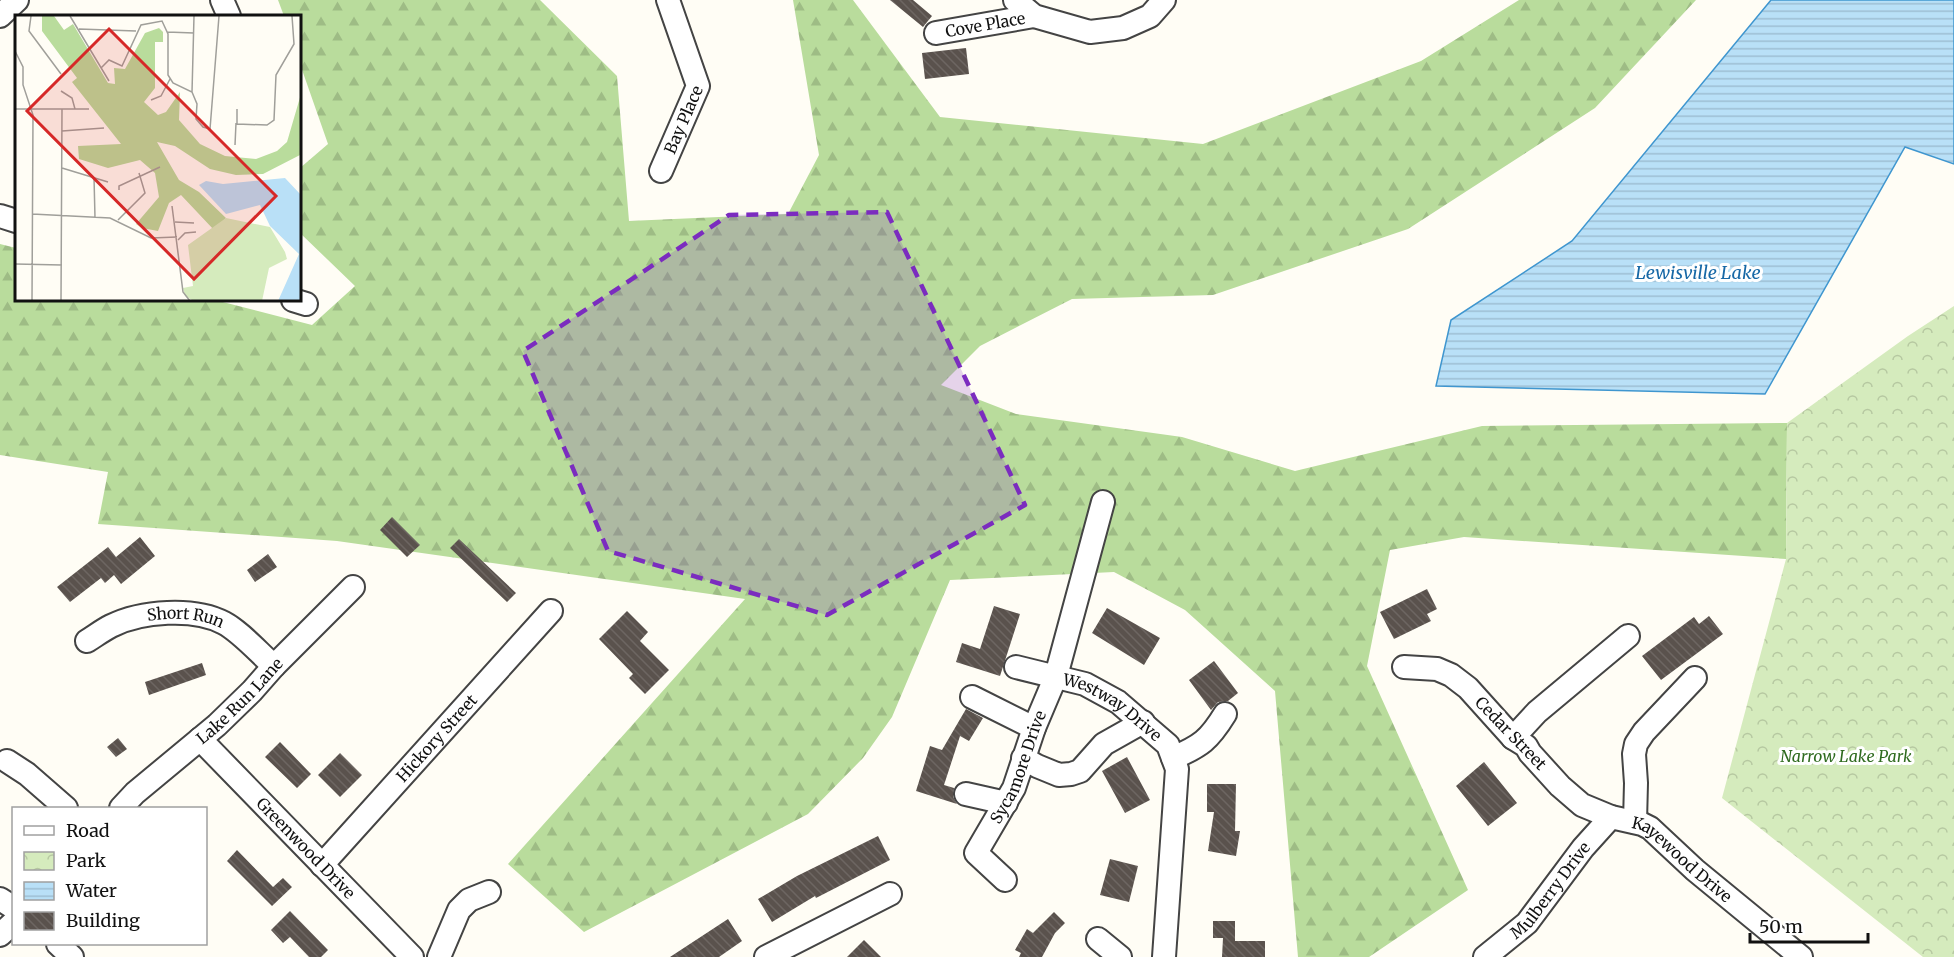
<svg xmlns="http://www.w3.org/2000/svg" width="1954" height="957" font-family="Merriweather,serif">
<style>
.forest{fill:url(#forest-firs)}
.park{fill:url(#park-crowns)}
.water{fill:url(#water-rules);stroke:#3f96cf;stroke-width:1.5}
.building{fill:url(#building-back-hatch)}
.lines{fill:none;stroke-linecap:round;stroke-linejoin:round}
.minor-casing{stroke:#444;stroke-width:26}
.minor{stroke:#fff;stroke-width:22}
.marked{fill:#7b2cbf;fill-opacity:0.2;stroke:#7b2cbf;stroke-width:4.5;stroke-dasharray:12 8;stroke-linejoin:round}
.labels{text-anchor:middle;stroke-width:6;stroke-linejoin:round;paint-order:stroke}
.street-label{font-size:16px;fill:#111;stroke:#fff}
.park-label{font-size:16px;font-style:italic;fill:#2f6b1f;stroke:#fff}
.water-label{font-size:18px;font-style:italic;fill:#1768a6;stroke:#fff}
.inset-road{fill:none;stroke:#a09f9a;stroke-width:1.5}
.view{fill:#d62828;fill-opacity:0.15;stroke:#d62828;stroke-width:3}
.inset-edge{fill:none;stroke:#111;stroke-width:3}
</style>
<defs>
<pattern id="forest-firs" width="22" height="20" patternUnits="userSpaceOnUse" patternTransform="scale(1.5)"><rect width="22" height="20" fill="#b9dc9c"/><path d="M5 1l3.5 6h-7zM16 11l3.5 6h-7z" fill="#9ebc85"/></pattern>
<pattern id="park-crowns" width="20" height="18" patternUnits="userSpaceOnUse" patternTransform="scale(1.5)"><rect width="20" height="18" fill="#d5ebbd"/><path d="M2 6a3 3 0 1 1 6 0M12 15a3 3 0 1 1 6 0" fill="none" stroke="#b6c8a1"/></pattern>
<pattern id="water-rules" width="6" height="5" patternUnits="userSpaceOnUse" patternTransform="scale(1.5)"><rect width="6" height="5" fill="#b9e0f7"/><path d="M0 2.5h6" fill="none" stroke="#9ebfd3"/></pattern>
<pattern id="building-back-hatch" width="6" height="6" patternUnits="userSpaceOnUse" patternTransform="scale(1.5)"><rect width="6" height="6" fill="#5a524d"/><path d="M-1 5l2 2M0 0l6 6M5-1l2 2" fill="none" stroke="#6d6662"/></pattern>
</defs>
<rect width="100%" height="100%" fill="#fffdf5"/>
<path class="forest" d="M 278,0 L 540,0 L 617,76 L 629,221 L 788,214 L 819,155 L 793,0 L 853,0 L 940,117 L 1203,144 L 1421,61 L 1519,0 L 1696,0 L 1595,108 L 1408,229 L 1213,295 L 1072,299 L 980,346 L 941,385 L 1016,414 L 1182,437 L 1295,471 L 1482,426 L 1787,423 L 1786,559 L 1464,537 L 1390,550 L 1367,666 L 1468,890 L 1369,957 L 1298,957 L 1275,691 L 1185,610 L 1114,572 L 950,580 L 892,717 L 863,758 L 808,814 L 584,932 L 508,864 L 745,599 L 337,541 L 98,524 L 108,472 L 0,455 L 0,244 L 16,248 L 16,300 L 215,300 L 312,325 L 355,286 L 300,233 L 300,168 L 328,144 L 300,64 L 300,16 L 284,16 Z"/>
<path class="park" d="M 1954,306 L 1954,957 L 1923,957 L 1722,798 L 1786,559 L 1787,423 L 1908,336 Z"/>
<path class="water" d="M 1771,0 L 1954,0 L 1954,164 L 1905,147 L 1765,394 L 1436,386 L 1451,320 L 1572,241 Z"/>
<path class="building" d="M 890,0 L 913,0 L 932,16 L 923,27 Z
M 966,48 L 969,74 L 925,79 L 922,53 Z
M 392,517 L 420,545 L 407,557 L 380,530 Z
M 140,537 L 155,556 L 121,584 L 114,575 L 105,583 L 101,578 L 70,602 L 57,587 L 108,547 L 116,557 Z
M 459,539 L 516,593 L 507,602 L 450,548 Z
M 268,554 L 277,567 L 255,582 L 247,570 Z
M 1427,589 L 1437,609 L 1427,614 L 1431,621 L 1394,639 L 1380,612 Z
M 994,606 L 1020,614 L 1000,676 L 956,662 L 962,643 L 980,649 Z
M 1107,608 L 1160,638 L 1144,665 L 1092,633 Z
M 627,611 L 648,632 L 640,641 L 669,670 L 645,694 L 629,678 L 633,674 L 599,639 Z
M 1709,616 L 1723,634 L 1661,680 L 1642,656 L 1694,617 L 1699,624 Z
M 1214,661 L 1238,693 L 1228,701 L 1218,702 L 1211,710 L 1189,680 Z
M 202,663 L 206,675 L 149,695 L 145,682 Z
M 966,709 L 983,718 L 969,741 L 960,736 L 944,785 L 954,788 L 953,797 L 957,804 L 916,791 L 930,746 L 942,750 Z
M 118,738 L 127,749 L 116,757 L 107,747 Z
M 280,742 L 311,774 L 297,788 L 265,757 Z
M 340,753 L 362,775 L 340,797 L 318,775 Z
M 1127,757 L 1150,800 L 1125,813 L 1102,771 Z
M 1484,762 L 1517,803 L 1488,826 L 1456,786 Z
M 1207,784 L 1236,784 L 1235,831 L 1240,831 L 1236,856 L 1208,851 L 1214,812 L 1207,812 Z
M 878,836 L 890,860 L 816,898 L 815,896 L 772,922 L 758,899 L 797,876 Z
M 237,850 L 273,887 L 283,878 L 292,887 L 272,906 L 227,861 Z
M 1110,859 L 1138,866 L 1129,902 L 1100,895 Z
M 290,911 L 328,950 L 321,957 L 309,957 L 290,937 L 283,943 L 271,930 Z
M 1054,912 L 1065,923 L 1055,933 L 1042,957 L 1019,957 L 1021,953 L 1015,950 L 1027,929 L 1033,933 Z
M 728,919 L 742,941 L 719,957 L 670,957 Z
M 1213,921 L 1235,921 L 1235,941 L 1265,941 L 1265,957 L 1222,957 L 1223,938 L 1213,938 Z
M 864,940 L 881,957 L 847,957 Z"/>
<g class="lines">
<g class="minor-casing">
<g id="minor">
<path d="M 222,0 L 229,16"/>
<path d="M 1015,0 L 1034,16 L 1090,32 L 1123,28 L 1150,16 L 1164,0"/>
<path d="M 0,16 L 17,0"/>
<path id="s1" d="M 936,33 L 1034,16"/>
<path id="s2" d="M 661,171 L 698,86 L 668,0"/>
<path d="M 0,216 L 16,221"/>
<path d="M 293,300 L 306,304"/>
<path id="s3" d="M 87,641 C 95,636 103,630 111,626 C 141,611 194,607 224,623 C 241,632 259,653 274,666"/>
<path id="s4" d="M 1016,667 L 1085,684 L 1118,702 L 1168,745 L 1177,769 L 1164,957"/>
<path id="s5" d="M 1404,667 L 1437,669 L 1451,675 L 1468,688 L 1513,738 L 1526,746 L 1530,753 L 1560,786 L 1582,805 L 1611,817 L 1642,824 L 1650,828 L 1695,870 L 1801,957"/>
<path d="M 972,697 L 1034,728"/>
<path d="M 1513,738 L 1537,712 L 1628,636"/>
<path id="s6" d="M 200,739 L 412,957"/>
<path d="M 1023,758 L 1037,766 L 1059,775 L 1071,774 L 1080,771 L 1104,744 L 1143,722"/>
<path d="M 1173,758 C 1201,746 1209,740 1225,714"/>
<path d="M 7,761 L 27,774 L 66,808"/>
<path d="M 966,794 L 1006,803"/>
<path id="s7" d="M 121,808 L 135,793 L 217,725 L 252,691 L 274,666 L 353,587"/>
<path d="M 1635,822 L 1636,783 L 1634,754 L 1636,744 L 1644,732 L 1695,678"/>
<path id="s8" d="M 322,865 L 551,611"/>
<path id="s9" d="M 1005,880 L 976,853 L 1014,788 L 1034,728 L 1056,676 L 1103,502"/>
<path d="M 0,899 L 14,908"/>
<path d="M 0,935 L 14,922"/>
<path d="M 1098,939 L 1120,957"/>
<path d="M 58,944 L 72,957"/>
<path d="M 439,957 L 459,910 L 469,900 L 489,892"/>
<path d="M 766,957 L 890,894"/>
<path id="s10" d="M 1485,957 L 1527,923 L 1583,848 L 1611,817"/>
</g>
</g>
<use href="#minor" class="minor"/>
</g>
<path class="marked" d="M 887,212 L 1025,505 L 827,615 L 608,551 L 523,351 L 729,215 Z"/>
<g class="labels">
<g class="street-label">
<text dy="6" stroke="none"><textPath href="#s1" startOffset="50">Cove Place</textPath></text>
<text dy="6" stroke="none"><textPath href="#s2" startOffset="56">Bay Place</textPath></text>
<text dy="6" stroke="none"><textPath href="#s3" startOffset="105">Short Run</textPath></text>
<text dy="6" stroke="none"><textPath href="#s7" startOffset="160">Lake Run Lane</textPath></text>
<text dy="6" stroke="none"><textPath href="#s4" startOffset="106">Westway Drive</textPath></text>
<text transform="translate(1511 733) rotate(46)" y="6">Cedar Street</text>
<text dy="6" stroke="none"><textPath href="#s8" startOffset="171">Hickory Street</textPath></text>
<text dy="6" stroke="none"><textPath href="#s9" startOffset="136">Sycamore Drive</textPath></text>
<text dy="6" stroke="none"><textPath href="#s6" startOffset="152">Greenwood Drive</textPath></text>
<text dy="6" stroke="none"><textPath href="#s5" startOffset="350">Kayewood Drive</textPath></text>
<text dy="6" stroke="none"><textPath href="#s10" startOffset="94">Mulberry Drive</textPath></text>
</g>
<g class="park-label">
<text x="1846" y="762">Narrow Lake Park</text>
</g>
<g class="water-label">
<text x="1698" y="279">Lewisville Lake</text>
</g>
</g>
<g transform="translate(15 15)">
<rect width="286" height="286" fill="#fffdf5"/>
<path d="M 27,1 L 39,1 L 49,15 L 58,9 L 93,68 L 100,69 L 99,53 L 110,54 L 130,18 L 144,13 L 148,17 L 148,27 L 140,27 L 140,73 L 129,87 L 143,100 L 151,97 L 165,77 L 164,105 L 185,129 L 210,141 L 241,144 L 262,136 L 272,127 L 286,79 L 286,158 L 285,140 L 248,159 L 221,160 L 195,154 L 160,131 L 142,127 L 164,165 L 184,177 L 211,203 L 199,215 L 166,180 L 154,188 L 143,216 L 127,213 L 121,209 L 144,182 L 140,158 L 125,145 L 93,153 L 64,144 L 63,131 L 106,129 L 57,67 L 62,63 L 27,16 Z" fill="#b9dc9c"/>
<path d="M 211,203 L 255,212 L 270,237 L 272,244 L 254,253 L 247,286 L 179,286 L 170,281 L 168,273 L 178,271 L 173,230 Z" fill="#d5ebbd"/>
<path d="M 270,163 L 286,180 L 286,286 L 263,286 L 284,239 L 255,211 L 245,190 L 211,199 L 184,170 L 191,166 L 208,169 Z" fill="#b9e0f7"/>
<path class="inset-road" d="M 16,1 L 14,16 L 46,59M 55,1 L 94,66M 64,14 L 121,16M 152,17 L 179,18M 0,36 L 8,52 L 8,70 L 18,100 L 17,286M 86,53 L 94,45 L 107,51 L 126,10 L 147,6 L 153,19 L 153,60 L 158,68 L 177,77 L 182,89 L 181,104 L 188,112 L 195,114 L 204,1M 46,76 L 57,83 L 60,94M 177,77 L 179,1M 136,85 L 146,81 L 155,64M 0,94 L 74,94M 222,94 L 222,109 L 252,110 L 259,105 L 261,60 L 279,29 L 277,1M 47,116 L 89,113M 220,130 L 221,108M 47,153 L 93,167M 79,162 L 80,203M 104,175 L 104,171 L 145,152M 157,191 L 168,277 L 175,286M 17,199 L 95,203 L 136,223 L 162,222M 103,205 L 130,178 L 124,158M 160,207 L 179,208M 163,225 L 170,218 L 181,217M 0,249 L 47,250M 46,286 L 47,94"/>
<path class="view" d="M 94,14 L 261,181 L 179,264 L 12,96 Z"/>
<rect width="286" height="286" class="inset-edge"/>
</g>
<rect x="12" y="807" width="195" height="138" fill="#ffffff" stroke="#a0a0a0" stroke-width="1.5"/>
<rect x="24" y="826" width="30" height="9" fill="#ffffff" stroke="#a0a0a0" stroke-width="1.5"/>
<text x="66" y="837" font-size="18" fill="#111111">Road</text>
<rect x="24" y="852" width="30" height="18" fill="url(#park-crowns)" stroke="#a0a0a0" stroke-width="1.5"/>
<text x="66" y="867" font-size="18" fill="#111111">Park</text>
<rect x="24" y="882" width="30" height="18" fill="url(#water-rules)" stroke="#a0a0a0" stroke-width="1.5"/>
<text x="66" y="897" font-size="18" fill="#111111">Water</text>
<rect x="24" y="912" width="30" height="18" fill="url(#building-back-hatch)" stroke="#a0a0a0" stroke-width="1.5"/>
<text x="66" y="927" font-size="18" fill="#111111">Building</text>
<path d="M1750 933v9h118v-9" fill="none" stroke="#111111" stroke-width="3"/>
<text x="1759" y="933" font-size="18" fill="#111111" stroke="#ffffff" stroke-width="4.5" paint-order="stroke">50 m</text>
</svg>
